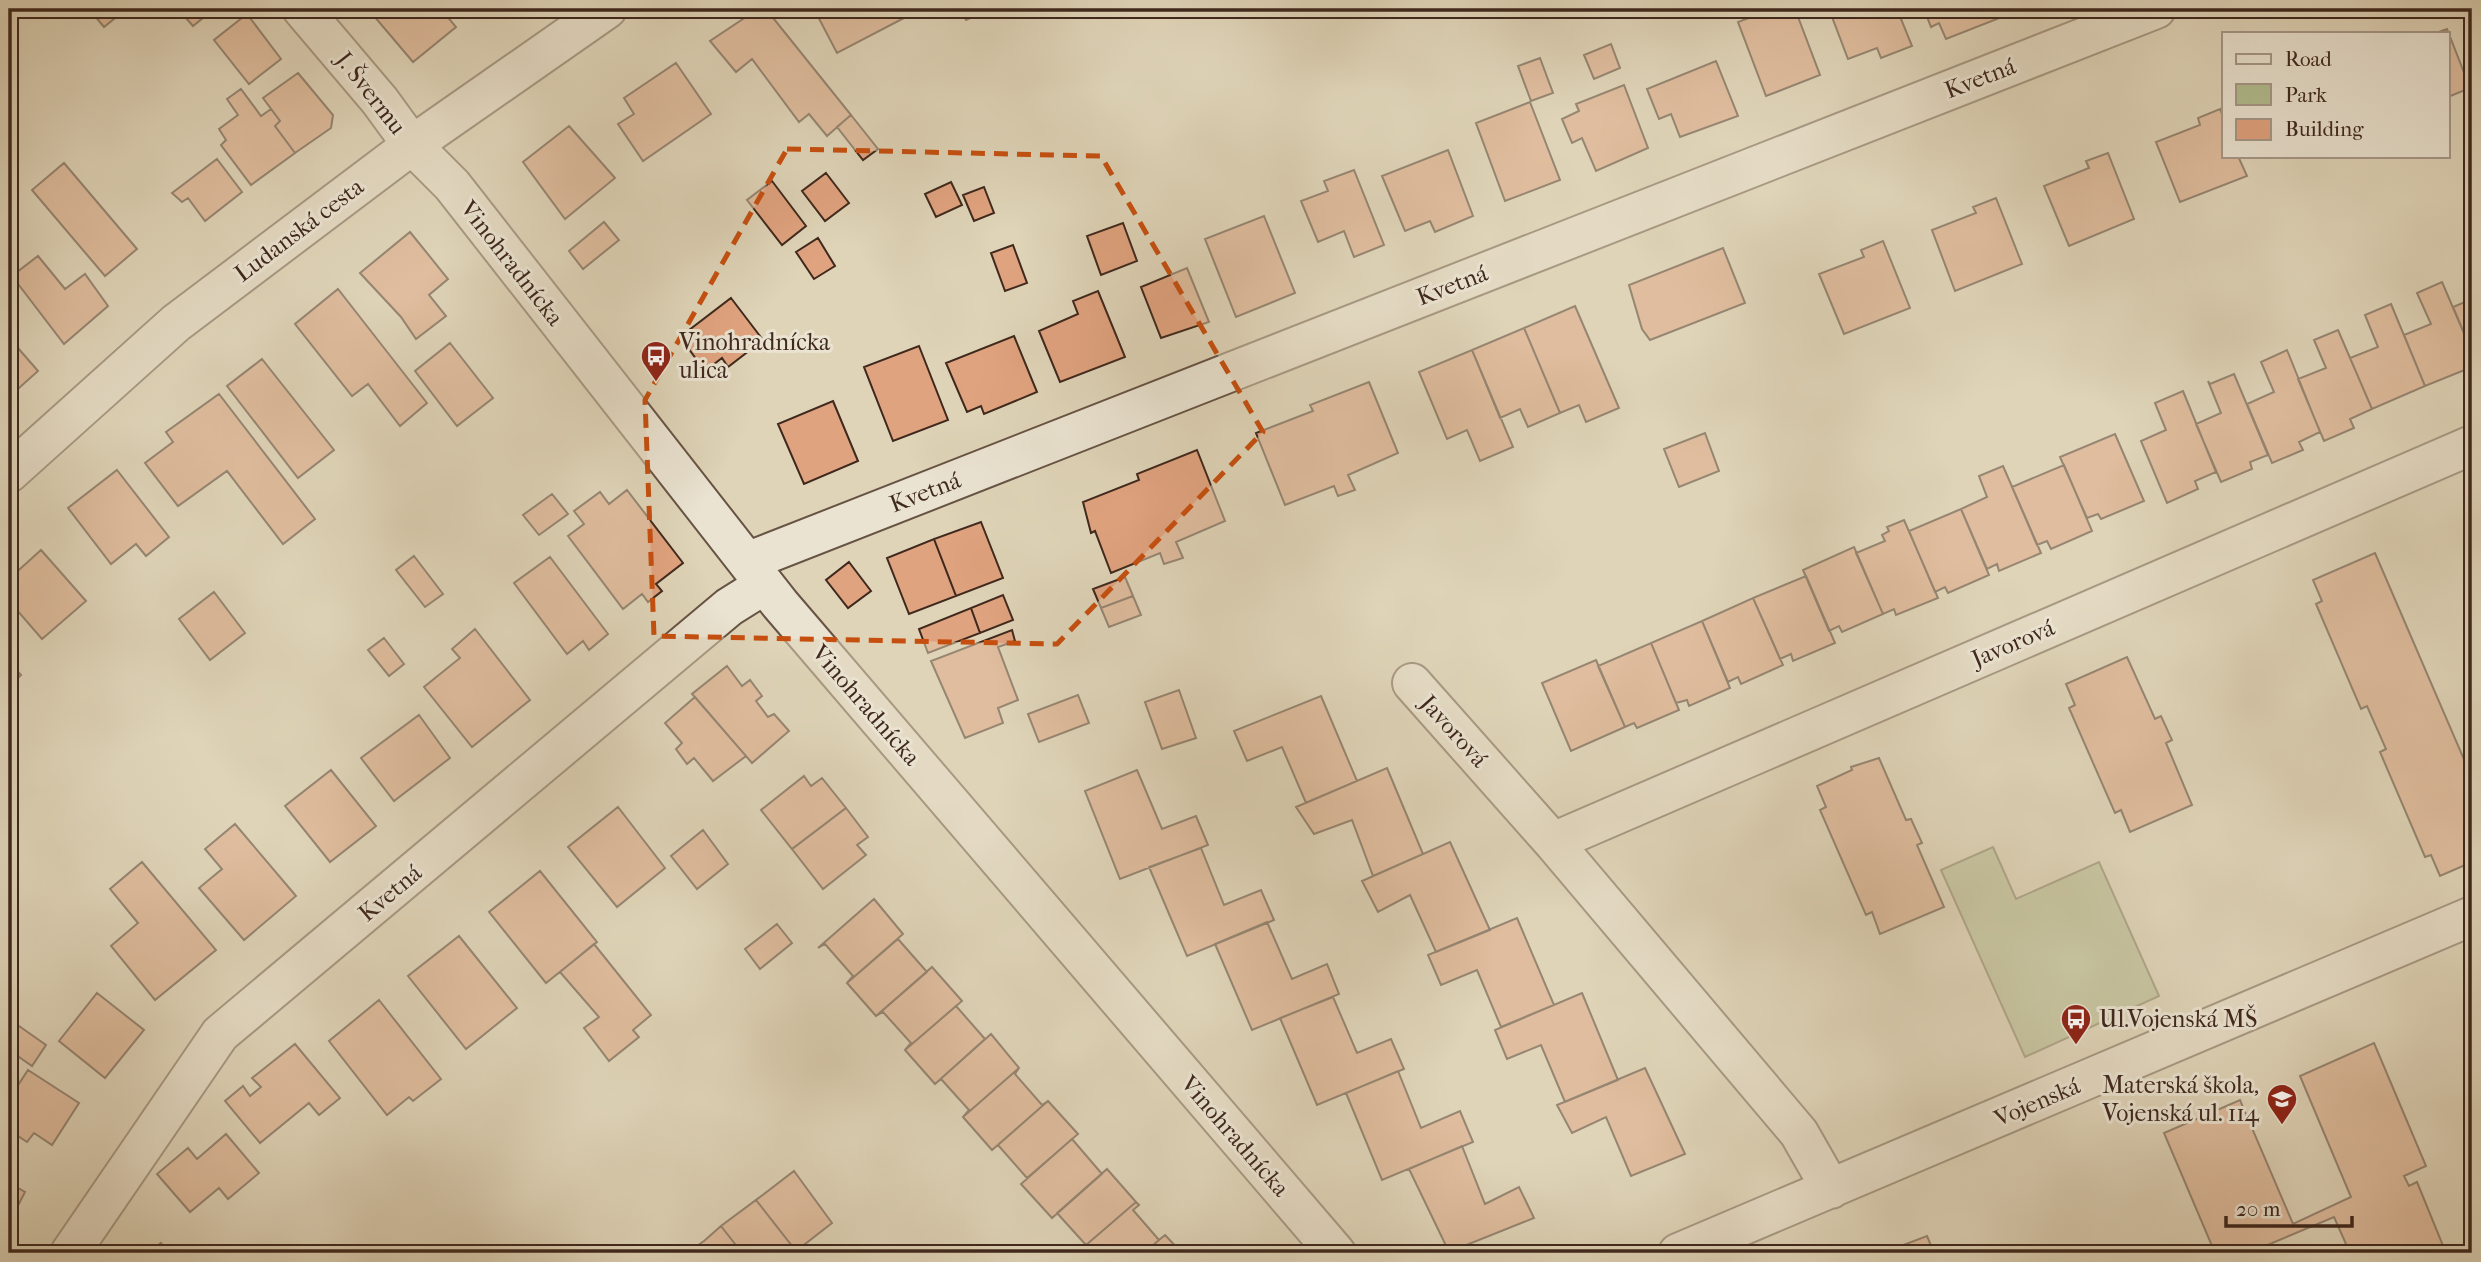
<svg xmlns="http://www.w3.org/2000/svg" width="2481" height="1262" font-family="'IM FELL French Canon',serif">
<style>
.green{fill:#b1bd8f;stroke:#787256;stroke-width:2}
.building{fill:#e0a37f;stroke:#3f281d;stroke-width:2}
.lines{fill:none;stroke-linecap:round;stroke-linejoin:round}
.minor-casing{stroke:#675344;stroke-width:42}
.minor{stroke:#eae3d1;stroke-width:38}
.marked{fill:none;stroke:#c64f0f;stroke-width:5;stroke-dasharray:14 9;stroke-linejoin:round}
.labels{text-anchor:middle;stroke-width:6;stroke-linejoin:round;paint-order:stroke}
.street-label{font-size:24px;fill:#3f281d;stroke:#eae3d1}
.poi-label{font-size:24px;fill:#3f281d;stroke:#eae3d1;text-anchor:start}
</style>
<rect width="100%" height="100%" fill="#dfd4b8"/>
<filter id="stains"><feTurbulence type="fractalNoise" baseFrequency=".00286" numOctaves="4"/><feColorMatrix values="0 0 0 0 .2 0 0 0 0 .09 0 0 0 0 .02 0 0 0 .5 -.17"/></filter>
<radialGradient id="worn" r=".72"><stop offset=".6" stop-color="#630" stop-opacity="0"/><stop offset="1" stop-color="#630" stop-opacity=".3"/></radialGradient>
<path class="green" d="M 1993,847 L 2016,899 L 2099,862 L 2159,996 L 2025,1057 L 1941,870 Z"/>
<path class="building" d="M 89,9 L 126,9 L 104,27 Z
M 178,9 L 214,9 L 193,26 Z
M 368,9 L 441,9 L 456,27 L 413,62 Z
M 758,9 L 766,9 L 851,115 L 827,136 L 809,114 L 799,122 L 752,59 L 736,72 L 710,41 Z
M 814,9 L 899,9 L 904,18 L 837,53 Z
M 961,9 L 990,9 L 966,20 Z
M 1764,9 L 1795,9 L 1820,75 L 1766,96 L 1738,22 L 1765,12 Z
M 1829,9 L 1897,9 L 1912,46 L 1881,58 L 1877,48 L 1848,59 Z
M 1924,9 L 1998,9 L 2002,17 L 1946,39 L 1939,23 L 1931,27 Z
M 247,14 L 281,59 L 249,84 L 214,40 Z
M 2447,29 L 2470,88 L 2448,97 L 2448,33 L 2436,33 Z
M 1611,44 L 1620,68 L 1594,79 L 1584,55 Z
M 1540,58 L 1553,93 L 1531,101 L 1518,66 Z
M 1716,61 L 1738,116 L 1680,137 L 1671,114 L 1659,119 L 1647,89 Z
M 676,63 L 711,114 L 643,161 L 618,124 L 634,114 L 624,98 Z
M 298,73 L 333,115 L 331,128 L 295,153 L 275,126 L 280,121 L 263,98 Z
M 1624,85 L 1648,148 L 1596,171 L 1582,138 L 1572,143 L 1562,119 L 1579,111 L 1576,104 Z
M 241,89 L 261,116 L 271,109 L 280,121 L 275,126 L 295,153 L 251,185 L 221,145 L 226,140 L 219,129 L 238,115 L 227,99 Z
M 1530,102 L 1560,180 L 1505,201 L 1476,123 Z
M 2220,109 L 2224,119 L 2224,156 L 2238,156 L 2247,176 L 2180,202 L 2156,142 L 2200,125 L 2198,118 Z
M 851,115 L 878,149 L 863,160 L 837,127 Z
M 569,126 L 615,178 L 565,219 L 523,162 Z
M 1448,150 L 1473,216 L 1435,232 L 1430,221 L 1405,231 L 1382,176 Z
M 2108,153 L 2134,219 L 2069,246 L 2044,186 L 2089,168 L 2086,161 Z
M 217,159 L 242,192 L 205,221 L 188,198 L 182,202 L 172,193 Z
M 64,163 L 137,249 L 105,276 L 32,190 Z
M 1354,170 L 1384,245 L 1354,257 L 1344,231 L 1318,242 L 1301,201 L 1328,191 L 1324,181 Z
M 826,173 L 849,203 L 825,221 L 802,191 Z
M 772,181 L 806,226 L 782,245 L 747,200 Z
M 951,182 L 962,205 L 936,217 L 925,194 Z
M 984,187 L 994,213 L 974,221 L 963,195 Z
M 1996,198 L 2022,264 L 1955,291 L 1932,230 L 1976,213 L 1973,207 Z
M 1264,216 L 1295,293 L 1236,317 L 1205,239 Z
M 604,222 L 619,240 L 583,269 L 569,251 Z
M 1123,223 L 1137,261 L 1101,275 L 1087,236 Z
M 410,232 L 448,279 L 429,295 L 446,316 L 416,339 L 401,317 L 360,273 Z
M 818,238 L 835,266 L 814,279 L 796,252 Z
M 1883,241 L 1910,308 L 1844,334 L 1819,274 L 1864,257 L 1861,250 Z
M 1013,245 L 1027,283 L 1005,291 L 991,253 Z
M 1723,248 L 1745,303 L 1650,340 L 1642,329 L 1629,285 Z
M 38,256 L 65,289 L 85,274 L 108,306 L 64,344 L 12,276 Z
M 1187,268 L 1209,322 L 1161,338 L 1141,287 Z
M 2442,282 L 2472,352 L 2472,367 L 2425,386 L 2404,335 L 2431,324 L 2417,293 Z
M 338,289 L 427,403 L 400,426 L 368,384 L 352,396 L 295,324 Z
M 1098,291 L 1125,357 L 1060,382 L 1039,331 L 1078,314 L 1073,301 Z
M 731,298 L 763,340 L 728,367 L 722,358 L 705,371 L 680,337 Z
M 2472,299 L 2472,352 L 2453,307 Z
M 2391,304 L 2425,386 L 2372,409 L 2350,358 L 2378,347 L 2365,315 Z
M 1575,306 L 1619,408 L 1586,422 L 1579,405 L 1560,413 L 1524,328 Z
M 1524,328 L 1560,413 L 1528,427 L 1520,409 L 1500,418 L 1472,350 Z
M 2338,330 L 2372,409 L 2350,419 L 2354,428 L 2324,441 L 2298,379 L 2326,368 L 2314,340 Z
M 1014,336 L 1037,392 L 984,414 L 981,406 L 967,412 L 946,363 Z
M 11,340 L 38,371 L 9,397 L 9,342 Z
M 450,343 L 493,398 L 457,426 L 415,371 Z
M 919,346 L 948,420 L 893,441 L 864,367 Z
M 1472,350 L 1513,447 L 1480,461 L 1467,430 L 1447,439 L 1419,372 Z
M 2287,350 L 2320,432 L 2299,442 L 2303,450 L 2272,463 L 2247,404 L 2274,392 L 2261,362 Z
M 262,359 L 334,450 L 298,478 L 227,386 Z
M 2234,374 L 2268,455 L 2250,462 L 2252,469 L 2221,482 L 2196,424 L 2221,413 L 2208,381 L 2210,384 Z
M 1369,382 L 1398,453 L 1348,475 L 1355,490 L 1338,496 L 1334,486 L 1285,505 L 1256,433 L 1313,411 L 1310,405 Z
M 2183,391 L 2216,472 L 2195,481 L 2198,489 L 2167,503 L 2141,441 L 2166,430 L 2155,403 Z
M 219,394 L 315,519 L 283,544 L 227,471 L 178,506 L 145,463 L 173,442 L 166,432 Z
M 833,401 L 858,461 L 804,484 L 778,424 Z
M 1705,433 L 1719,471 L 1679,487 L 1664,449 Z
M 2115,434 L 2144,501 L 2101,519 L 2098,514 L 2087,518 L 2060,457 Z
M 1197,450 L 1225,521 L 1176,542 L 1183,558 L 1164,564 L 1160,553 L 1111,573 L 1095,531 L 1091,533 L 1083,502 L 1139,480 L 1137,474 Z
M 2064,465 L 2092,531 L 2051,549 L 2047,541 L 2037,545 L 2012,487 Z
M 2003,466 L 2041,553 L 1999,571 L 1997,564 L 1987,569 L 1961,509 L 1987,497 L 1979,476 Z
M 117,470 L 169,537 L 146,556 L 136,544 L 111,564 L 68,508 Z
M 627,490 L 683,563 L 656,584 L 662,591 L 648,602 L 642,594 L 623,609 L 568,536 L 584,524 L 574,511 L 600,492 L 609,504 Z
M 552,494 L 568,514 L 539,535 L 523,515 Z
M 1961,509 L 1989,575 L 1948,593 L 1945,587 L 1935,592 L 1909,531 Z
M 1904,520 L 1938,598 L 1896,615 L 1894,609 L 1883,614 L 1856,553 L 1885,541 L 1882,535 L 1889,531 L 1887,527 Z
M 981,522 L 1003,578 L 956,596 L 934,539 Z
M 934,539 L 956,596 L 909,614 L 887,558 Z
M 1854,547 L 1883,614 L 1842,632 L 1839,626 L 1829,631 L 1803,570 Z
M 41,550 L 86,601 L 42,639 L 9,601 L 9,591 L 16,584 L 10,578 Z
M 2375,553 L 2472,778 L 2472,862 L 2440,876 L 2431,855 L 2425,857 L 2380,752 L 2386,749 L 2367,706 L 2361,709 L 2316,604 L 2322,601 L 2313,580 Z
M 414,556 L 443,594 L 425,607 L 396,570 Z
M 550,557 L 608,634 L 589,650 L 583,641 L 567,654 L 514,583 Z
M 849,562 L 871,591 L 848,608 L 826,580 Z
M 1806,576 L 1835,643 L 1793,661 L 1791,654 L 1780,659 L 1753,598 Z
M 1125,577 L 1133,596 L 1101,608 L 1093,589 Z
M 214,592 L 245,633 L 210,660 L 179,619 Z
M 1003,595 L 1013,620 L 980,633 L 971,608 Z
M 1133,596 L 1141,615 L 1109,627 L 1101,608 Z
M 1753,598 L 1783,665 L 1741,684 L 1738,677 L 1728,682 L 1702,621 Z
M 971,608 L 980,633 L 928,653 L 919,629 Z
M 1702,621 L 1730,688 L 1689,706 L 1687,700 L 1676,703 L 1651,643 Z
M 475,629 L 530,700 L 472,747 L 424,687 L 460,658 L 452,649 Z
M 1012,630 L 1015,641 L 998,647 L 1018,700 L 998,708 L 1003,723 L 965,738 L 931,661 Z
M 384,638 L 404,664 L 389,676 L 368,650 Z
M 1651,643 L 1679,710 L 1637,728 L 1634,723 L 1625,727 L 1598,666 Z
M 2127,657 L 2155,719 L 2161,716 L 2172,740 L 2166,743 L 2192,805 L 2130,832 L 2121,810 L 2115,813 L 2069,708 L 2075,705 L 2066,684 Z
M 1596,660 L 1625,727 L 1571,751 L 1542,683 Z
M 9,662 L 21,675 L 9,687 Z
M 727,666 L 742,686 L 750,680 L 762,696 L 756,701 L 768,717 L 774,714 L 789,731 L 752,763 L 692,694 Z
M 1179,690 L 1196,738 L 1162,749 L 1145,702 Z
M 1078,695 L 1089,723 L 1039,742 L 1028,714 Z
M 1321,696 L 1357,781 L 1306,803 L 1282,747 L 1247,761 L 1234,731 Z
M 695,697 L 746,756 L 713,781 L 694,758 L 687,764 L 676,749 L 682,743 L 665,723 Z
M 419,715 L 450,758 L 394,801 L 361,758 Z
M 1879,758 L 1906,820 L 1911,819 L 1922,843 L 1917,845 L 1944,907 L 1880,934 L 1872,912 L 1866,915 L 1820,810 L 1826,807 L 1817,786 L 1852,770 L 1851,767 Z
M 1387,768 L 1423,854 L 1373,876 L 1352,820 L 1314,834 L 1296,807 Z
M 331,770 L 376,826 L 330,862 L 285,806 Z
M 1137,770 L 1162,829 L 1196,816 L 1208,845 L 1120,879 L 1085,791 Z
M 804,776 L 811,786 L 822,778 L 846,808 L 792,849 L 761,810 Z
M 618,807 L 665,868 L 617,907 L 568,847 Z
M 846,808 L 868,837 L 857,845 L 866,855 L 823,889 L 792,849 Z
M 235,824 L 296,896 L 244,940 L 199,888 L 222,869 L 205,849 Z
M 703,830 L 728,864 L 697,889 L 671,856 Z
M 1450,842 L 1490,930 L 1436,952 L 1410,895 L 1378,912 L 1362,881 Z
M 1201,848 L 1224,905 L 1261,890 L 1274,920 L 1187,956 L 1149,867 Z
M 142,862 L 216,950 L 155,1000 L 111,946 L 138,923 L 110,889 Z
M 540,871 L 597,942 L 546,983 L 489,912 Z
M 874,899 L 903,934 L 847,983 L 853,976 L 825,944 L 818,948 Z
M 1517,918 L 1554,1005 L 1501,1027 L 1477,970 L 1441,985 L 1428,955 Z
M 1267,922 L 1292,979 L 1327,964 L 1339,994 L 1252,1030 L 1215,944 Z
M 777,924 L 792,943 L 760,969 L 745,949 Z
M 459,936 L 517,1008 L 466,1049 L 408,976 Z
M 898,939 L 927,972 L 876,1016 L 847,983 Z
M 594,944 L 651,1015 L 633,1030 L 639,1037 L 609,1061 L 584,1028 L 599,1017 L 560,972 Z
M 932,967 L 962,1001 L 905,1050 L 911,1043 L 883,1012 L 876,1016 Z
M 97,993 L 144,1030 L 105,1078 L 59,1041 Z
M 1582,993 L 1618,1080 L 1565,1102 L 1541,1045 L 1507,1059 L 1495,1030 Z
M 1333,997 L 1357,1053 L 1391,1039 L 1404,1069 L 1317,1105 L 1280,1018 Z
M 379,1000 L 441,1079 L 413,1101 L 409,1097 L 387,1115 L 329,1041 Z
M 956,1006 L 985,1039 L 935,1084 L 905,1050 Z
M 9,1019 L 46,1045 L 32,1066 L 9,1050 Z
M 991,1034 L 1019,1068 L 963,1117 L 969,1110 L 941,1079 L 935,1084 Z
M 2374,1043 L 2426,1166 L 2404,1176 L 2409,1186 L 2417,1182 L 2446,1253 L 2350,1253 L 2334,1217 L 2265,1246 L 2268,1253 L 2215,1253 L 2164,1133 L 2240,1100 L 2293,1224 L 2351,1197 L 2300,1076 Z
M 295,1044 L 340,1098 L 319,1115 L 309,1103 L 260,1143 L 225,1101 L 243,1086 L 250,1096 L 261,1087 L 252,1078 Z
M 1019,1068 L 1015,1074 L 1042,1105 L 1048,1101 L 992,1150 L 963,1117 Z
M 1645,1068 L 1685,1154 L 1631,1176 L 1606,1117 L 1572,1133 L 1557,1105 Z
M 28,1070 L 79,1103 L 52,1145 L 34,1133 L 27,1142 L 9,1130 L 9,1099 Z
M 1398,1071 L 1421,1128 L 1460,1111 L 1473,1142 L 1382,1180 L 1346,1093 Z
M 1048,1101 L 1078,1134 L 1027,1178 L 998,1145 Z
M 226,1134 L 259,1173 L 228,1199 L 219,1188 L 190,1212 L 157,1174 L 188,1148 L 197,1159 Z
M 1072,1139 L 1102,1174 L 1052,1218 L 1021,1184 Z
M 1462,1146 L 1485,1204 L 1519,1187 L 1534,1218 L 1449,1252 L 1409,1169 Z
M 1107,1169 L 1136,1202 L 1086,1245 L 1057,1213 Z
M 794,1171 L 832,1223 L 796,1251 L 756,1200 Z
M 9,1183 L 25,1192 L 9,1223 Z
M 756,1200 L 796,1251 L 793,1253 L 742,1253 L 721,1226 Z
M 1136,1202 L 1139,1205 L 1133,1210 L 1159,1240 L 1144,1253 L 1081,1253 L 1079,1251 Z
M 721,1226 L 742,1253 L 687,1253 L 704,1241 Z
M 1165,1235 L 1182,1253 L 1144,1253 L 1159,1240 Z
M 1927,1236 L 1934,1253 L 1892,1253 L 1890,1250 Z
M 161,1243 L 169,1253 L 148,1253 Z"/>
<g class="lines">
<g class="minor-casing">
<path id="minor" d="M 302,9 L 380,101 L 412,145 L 452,185 L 780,604 L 1336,1253
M 9,473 L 176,323 L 412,145 L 607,9
M 749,561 L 2156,9
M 1412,683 L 1553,842
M 1831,1189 L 1799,1133 L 1553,842 L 2472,445
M 70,1253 L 220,1034 L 729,607 L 764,585
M 1678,1253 L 2472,916"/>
</g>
<use href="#minor" class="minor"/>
</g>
<path d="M0 0H2481V1262H0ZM 787,149 L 1101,156 L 1263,432 L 1057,644 L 654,636 L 645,400 Z" fill="#dfd4b8" fill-opacity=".55" fill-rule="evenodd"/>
<path class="marked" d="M 787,149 L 1101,156 L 1263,432 L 1057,644 L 654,636 L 645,400 Z"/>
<defs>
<g id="bus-pin" transform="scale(1.575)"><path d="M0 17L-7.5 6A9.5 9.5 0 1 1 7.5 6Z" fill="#8f2418" stroke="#eae3d1"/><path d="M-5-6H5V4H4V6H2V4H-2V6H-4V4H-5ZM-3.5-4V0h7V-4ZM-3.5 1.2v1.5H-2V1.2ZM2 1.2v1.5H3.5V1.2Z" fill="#fff"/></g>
<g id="school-pin" transform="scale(1.575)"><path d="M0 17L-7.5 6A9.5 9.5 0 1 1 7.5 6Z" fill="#8f2418" stroke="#eae3d1"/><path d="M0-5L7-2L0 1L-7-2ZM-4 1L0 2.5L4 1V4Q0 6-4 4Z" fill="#fff"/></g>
</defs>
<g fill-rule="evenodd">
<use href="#bus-pin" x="656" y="356"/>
<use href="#bus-pin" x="2076" y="1019"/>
<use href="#school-pin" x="2282" y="1099"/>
</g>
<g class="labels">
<g class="street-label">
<text transform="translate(1980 78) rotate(-21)" y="8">Kvetná</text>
<text transform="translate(371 93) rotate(52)" y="8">J. Švermu</text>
<text transform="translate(299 230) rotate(-37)" y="8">Ludanská cesta</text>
<text transform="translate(512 263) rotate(52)" y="8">Vinohradnícka</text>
<text transform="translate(1452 285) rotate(-21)" y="8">Kvetná</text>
<text transform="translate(925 492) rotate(-21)" y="8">Kvetná</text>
<text transform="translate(2013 643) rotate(-23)" y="8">Javorová</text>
<text transform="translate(866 705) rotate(49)" y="8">Vinohradnícka</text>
<text transform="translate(1454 731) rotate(48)" y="8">Javorová</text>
<text transform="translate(390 893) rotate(-40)" y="8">Kvetná</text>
<text transform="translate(2037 1102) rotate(-23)" y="8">Vojenská</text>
<text transform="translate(1235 1136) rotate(49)" y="8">Vinohradnícka</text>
</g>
<g class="poi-label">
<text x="679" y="350">Vinohradnícka<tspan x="679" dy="28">ulica</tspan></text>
<text x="2099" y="1027">Ul.Vojenská MŠ</text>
<text x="2259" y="1093" text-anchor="end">Materská škola,<tspan x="2259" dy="28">Vojenská ul. 114</tspan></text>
</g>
</g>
<rect width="2481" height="1262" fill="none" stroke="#dfd4b8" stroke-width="35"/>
<rect x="10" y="10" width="2460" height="1241" fill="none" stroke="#3f281d" stroke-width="3.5"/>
<rect x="18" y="18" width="2446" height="1227" fill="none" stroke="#3f281d" stroke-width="2"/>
<rect x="2222" y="32" width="228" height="126" fill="#eae3d1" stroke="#a69889" stroke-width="2"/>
<rect x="2236" y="54" width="35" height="10" fill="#eae3d1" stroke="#a69889" stroke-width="2"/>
<text x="2285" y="66" font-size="21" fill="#3f281d">Road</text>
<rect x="2236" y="84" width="35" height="21" fill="#b1bd8f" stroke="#a69889" stroke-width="2"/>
<text x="2285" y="102" font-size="21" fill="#3f281d">Park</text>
<rect x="2236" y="119" width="35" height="21" fill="#e0a37f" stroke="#a69889" stroke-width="2"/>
<text x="2285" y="136" font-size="21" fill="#3f281d">Building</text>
<path d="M2226 1216v10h126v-10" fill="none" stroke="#3f281d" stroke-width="3.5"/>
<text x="2236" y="1216" font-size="21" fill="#3f281d" stroke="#eae3d1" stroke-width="5" paint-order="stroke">20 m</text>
<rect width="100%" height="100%" filter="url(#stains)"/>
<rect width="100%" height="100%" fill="url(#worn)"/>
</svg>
